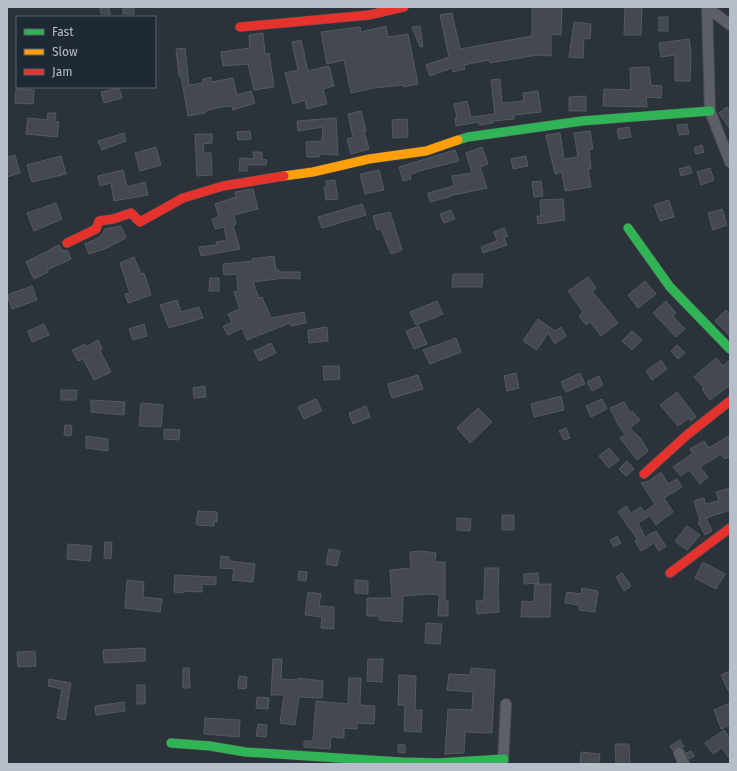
<svg xmlns="http://www.w3.org/2000/svg" width="737" height="771" font-family="'Fira Sans',sans-serif">
<style>
.building{fill:#43494e;stroke:#535a61}
.lines{fill:none;stroke-linecap:round;stroke-linejoin:round}
.street-casing{stroke:#494e53;stroke-width:12}
.fast-casing{stroke:#494e53;stroke-width:10}
.slow-casing{stroke:#494e53;stroke-width:10}
.jam-casing{stroke:#494e53;stroke-width:10}
.street{stroke:#5b6067;stroke-width:10}
.fast{stroke:#30b455;stroke-width:9}
.slow{stroke:#ff9f0a;stroke-width:9}
.jam{stroke:#e5322d;stroke-width:9}
</style>
<rect width="100%" height="100%" fill="#2b3239"/>
<path class="building" d="M 100,7 L 109,7 L 110,14 L 101,14 Z
M 123,7 L 134,7 L 134,14 L 123,14 Z
M 532,7 L 562,8 L 561,35 L 551,34 L 551,56 L 537,55 L 490,63 L 489,60 L 464,65 L 465,69 L 453,72 L 452,68 L 430,76 L 426,65 L 449,57 L 440,15 L 452,13 L 460,49 L 532,36 Z
M 625,7 L 642,7 L 641,35 L 624,35 Z
M 659,17 L 668,17 L 668,31 L 659,31 Z
M 574,22 L 591,24 L 590,39 L 584,38 L 583,58 L 569,57 Z
M 386,26 L 388,37 L 408,34 L 418,84 L 404,87 L 404,85 L 374,88 L 351,93 L 344,60 L 327,64 L 321,32 L 360,27 L 361,32 Z
M 420,26 L 423,47 L 420,47 L 412,27 Z
M 263,33 L 265,54 L 269,53 L 274,87 L 254,90 L 248,64 L 223,66 L 221,52 L 250,48 L 249,35 Z
M 689,39 L 691,53 L 690,81 L 675,81 L 675,55 L 661,57 L 659,43 Z
M 301,40 L 308,71 L 329,66 L 334,86 L 323,89 L 327,104 L 307,109 L 305,100 L 293,104 L 285,73 L 298,70 L 292,42 Z
M 185,48 L 189,85 L 203,83 L 203,79 L 211,77 L 212,82 L 233,78 L 237,95 L 251,91 L 255,103 L 233,110 L 232,106 L 222,107 L 205,111 L 205,113 L 188,116 L 181,76 L 179,76 L 176,49 Z
M 649,67 L 651,85 L 662,86 L 661,98 L 646,97 L 647,107 L 603,106 L 604,89 L 631,90 L 630,68 Z
M 500,79 L 502,103 L 524,101 L 523,93 L 538,91 L 541,112 L 514,115 L 514,119 L 493,121 L 493,123 L 479,125 L 478,122 L 456,126 L 455,118 L 457,118 L 454,104 L 467,101 L 471,117 L 495,114 L 491,80 Z
M 119,88 L 122,98 L 104,103 L 101,92 Z
M 16,89 L 34,90 L 33,104 L 15,103 Z
M 586,96 L 586,111 L 569,111 L 569,97 Z
M 727,107 L 730,112 L 730,129 L 719,113 Z
M 361,111 L 366,131 L 364,131 L 369,149 L 351,154 L 347,139 L 353,137 L 348,114 Z
M 48,113 L 56,113 L 55,121 L 59,122 L 57,137 L 26,134 L 28,118 L 47,120 Z
M 336,118 L 338,155 L 319,154 L 319,157 L 307,157 L 306,142 L 322,141 L 323,127 L 298,131 L 297,121 Z
M 407,119 L 408,137 L 393,138 L 392,120 Z
M 687,124 L 689,134 L 679,135 L 677,125 Z
M 629,127 L 631,137 L 619,139 L 617,129 Z
M 250,131 L 251,139 L 238,140 L 237,132 Z
M 590,131 L 593,149 L 589,150 L 591,169 L 588,169 L 591,187 L 565,191 L 562,172 L 555,174 L 546,135 L 560,133 L 564,159 L 578,157 L 574,133 Z
M 124,133 L 126,141 L 102,150 L 98,141 Z
M 195,134 L 212,134 L 212,143 L 203,144 L 204,153 L 211,153 L 212,175 L 197,176 Z
M 702,145 L 704,152 L 696,154 L 694,148 Z
M 156,147 L 161,165 L 140,171 L 135,153 Z
M 482,147 L 488,164 L 480,167 L 487,188 L 449,196 L 449,197 L 430,202 L 428,193 L 454,186 L 452,176 L 472,173 L 466,153 Z
M 455,150 L 459,161 L 419,171 L 410,175 L 411,179 L 403,181 L 399,167 Z
M 253,152 L 262,152 L 262,159 L 267,160 L 266,165 L 247,165 L 247,171 L 239,171 L 240,158 L 254,159 Z
M 15,155 L 20,173 L 7,177 L 7,157 Z
M 61,156 L 66,174 L 32,182 L 27,165 Z
M 526,156 L 528,166 L 513,169 L 511,159 Z
M 690,166 L 692,173 L 681,176 L 679,169 Z
M 710,168 L 714,180 L 701,185 L 697,172 Z
M 123,170 L 127,187 L 145,182 L 148,195 L 114,201 L 111,183 L 100,186 L 98,176 Z
M 379,170 L 384,190 L 365,194 L 360,174 Z
M 335,180 L 338,199 L 326,200 L 324,187 L 327,186 L 326,181 Z
M 541,181 L 543,196 L 534,197 L 532,182 Z
M 253,189 L 258,209 L 234,215 L 236,224 L 233,225 L 240,249 L 201,256 L 199,247 L 217,245 L 216,242 L 227,240 L 224,227 L 215,229 L 212,219 L 219,217 L 215,204 L 236,197 L 235,192 Z
M 563,199 L 565,220 L 538,224 L 537,216 L 541,216 L 540,200 Z
M 669,200 L 674,217 L 660,221 L 654,205 Z
M 56,203 L 62,219 L 34,231 L 27,213 Z
M 362,204 L 366,215 L 322,228 L 318,217 Z
M 722,209 L 727,225 L 713,230 L 708,213 Z
M 451,210 L 455,219 L 444,223 L 440,214 Z
M 390,212 L 402,250 L 391,254 L 381,229 L 377,230 L 373,216 Z
M 121,226 L 126,238 L 107,248 L 89,254 L 85,244 L 100,237 L 105,229 Z
M 504,228 L 508,236 L 504,237 L 507,245 L 483,253 L 481,247 L 497,241 L 494,232 Z
M 59,245 L 62,250 L 68,251 L 71,259 L 47,270 L 48,272 L 34,279 L 26,262 Z
M 274,256 L 276,270 L 279,270 L 279,272 L 300,272 L 300,279 L 284,278 L 253,282 L 259,298 L 262,297 L 271,318 L 304,312 L 306,323 L 291,326 L 290,323 L 247,340 L 242,328 L 228,335 L 223,327 L 232,322 L 228,314 L 240,309 L 234,292 L 238,291 L 237,274 L 224,275 L 223,264 L 253,261 L 252,259 Z
M 134,257 L 141,274 L 144,273 L 151,295 L 128,303 L 125,294 L 130,293 L 120,263 Z
M 453,274 L 483,274 L 482,287 L 452,287 Z
M 588,277 L 596,288 L 592,291 L 618,323 L 601,336 L 590,322 L 586,325 L 579,316 L 583,312 L 568,291 Z
M 210,278 L 219,278 L 219,291 L 209,291 Z
M 645,281 L 656,294 L 638,308 L 628,295 Z
M 32,286 L 37,300 L 12,309 L 7,295 Z
M 177,300 L 181,312 L 199,307 L 203,318 L 169,328 L 160,305 Z
M 437,301 L 443,314 L 416,325 L 410,312 Z
M 666,301 L 676,313 L 673,316 L 685,329 L 676,337 L 653,313 Z
M 726,310 L 730,314 L 730,336 L 715,321 Z
M 538,319 L 555,331 L 561,327 L 566,336 L 555,344 L 548,333 L 537,350 L 523,341 Z
M 44,324 L 49,335 L 32,342 L 28,331 Z
M 144,324 L 147,336 L 133,340 L 129,329 Z
M 419,326 L 427,344 L 414,349 L 406,331 Z
M 327,327 L 328,341 L 309,343 L 308,330 Z
M 632,331 L 642,340 L 632,350 L 622,341 Z
M 456,338 L 461,352 L 430,364 L 423,350 Z
M 98,340 L 102,349 L 100,351 L 111,372 L 94,380 L 83,359 L 78,361 L 72,350 L 85,344 L 86,347 Z
M 271,343 L 276,353 L 259,361 L 254,351 Z
M 677,345 L 685,353 L 678,359 L 671,351 Z
M 716,358 L 723,366 L 730,360 L 730,385 L 710,400 L 702,389 L 704,388 L 694,377 Z
M 661,360 L 667,369 L 652,380 L 646,371 Z
M 323,366 L 339,366 L 340,379 L 324,380 Z
M 516,373 L 519,388 L 507,391 L 504,376 Z
M 580,373 L 585,384 L 566,392 L 561,382 Z
M 418,375 L 423,389 L 392,398 L 388,384 Z
M 599,376 L 603,385 L 592,391 L 587,382 Z
M 205,386 L 206,397 L 194,398 L 193,388 Z
M 61,390 L 77,390 L 76,400 L 61,400 Z
M 677,392 L 696,417 L 691,421 L 689,418 L 678,426 L 660,405 Z
M 561,396 L 564,410 L 534,417 L 531,404 Z
M 316,399 L 322,411 L 304,419 L 298,407 Z
M 602,399 L 607,409 L 591,417 L 586,406 Z
M 91,400 L 125,402 L 124,415 L 91,412 Z
M 624,402 L 630,413 L 632,411 L 640,420 L 630,428 L 641,439 L 648,451 L 637,460 L 620,438 L 625,434 L 619,426 L 610,408 Z
M 141,403 L 163,405 L 161,427 L 139,426 Z
M 366,406 L 370,417 L 353,424 L 349,413 Z
M 478,408 L 492,422 L 470,443 L 457,428 Z
M 65,425 L 72,425 L 71,436 L 64,435 Z
M 566,428 L 570,438 L 564,440 L 559,431 Z
M 164,429 L 180,430 L 179,440 L 164,439 Z
M 730,435 L 730,456 L 725,459 L 721,454 L 700,467 L 708,477 L 700,484 L 689,470 L 681,476 L 673,467 L 693,453 L 690,449 L 704,441 L 709,448 Z
M 86,436 L 108,439 L 108,451 L 86,448 Z
M 609,448 L 619,460 L 609,468 L 599,456 Z
M 627,461 L 634,469 L 626,476 L 619,469 Z
M 661,472 L 668,484 L 677,479 L 682,487 L 664,498 L 673,512 L 656,525 L 650,516 L 638,523 L 645,537 L 656,531 L 666,546 L 659,551 L 654,543 L 641,551 L 635,541 L 637,539 L 618,512 L 626,506 L 631,513 L 641,507 L 644,512 L 655,504 L 641,483 L 649,481 Z
M 730,488 L 730,510 L 706,518 L 712,531 L 705,535 L 698,522 L 700,521 L 694,501 L 704,498 L 705,504 L 719,501 L 716,492 Z
M 198,511 L 217,512 L 217,522 L 214,521 L 214,526 L 198,525 L 196,524 Z
M 502,515 L 514,515 L 514,530 L 502,530 Z
M 457,518 L 471,519 L 470,531 L 457,530 Z
M 687,526 L 700,535 L 687,550 L 675,541 Z
M 617,536 L 621,543 L 614,547 L 610,540 Z
M 105,542 L 112,542 L 111,559 L 104,558 Z
M 68,544 L 92,546 L 90,561 L 67,559 Z
M 329,549 L 340,551 L 337,566 L 326,564 Z
M 422,551 L 436,553 L 435,562 L 445,562 L 445,601 L 448,601 L 448,616 L 438,616 L 439,595 L 429,594 L 403,596 L 402,622 L 379,620 L 379,616 L 367,616 L 367,598 L 392,598 L 390,570 L 411,568 L 410,552 Z
M 221,556 L 229,557 L 229,561 L 255,564 L 253,582 L 232,580 L 234,569 L 220,568 Z
M 703,562 L 725,574 L 716,589 L 695,578 Z
M 485,568 L 499,568 L 498,590 L 499,612 L 477,614 L 476,601 L 484,600 Z
M 299,571 L 307,572 L 306,581 L 298,580 Z
M 538,573 L 539,583 L 524,584 L 524,574 Z
M 622,573 L 631,586 L 624,591 L 616,577 Z
M 175,575 L 216,577 L 216,585 L 202,584 L 202,592 L 183,591 L 183,593 L 174,592 Z
M 127,580 L 144,582 L 143,597 L 162,599 L 160,612 L 125,608 Z
M 355,580 L 368,581 L 368,594 L 355,593 Z
M 535,584 L 551,584 L 550,617 L 521,617 L 522,601 L 534,602 Z
M 582,588 L 598,591 L 595,612 L 579,610 L 579,605 L 565,603 L 567,592 L 581,594 Z
M 308,592 L 321,594 L 319,606 L 334,607 L 334,629 L 321,628 L 322,617 L 305,615 Z
M 426,623 L 442,624 L 440,644 L 425,643 Z
M 145,648 L 145,661 L 104,663 L 103,650 Z
M 35,651 L 36,666 L 18,667 L 17,652 Z
M 273,659 L 282,659 L 281,679 L 298,680 L 298,678 L 323,681 L 322,698 L 299,697 L 295,725 L 280,723 L 284,695 L 271,695 Z
M 368,659 L 383,659 L 382,682 L 367,681 Z
M 183,668 L 189,668 L 190,688 L 183,688 Z
M 471,668 L 495,670 L 492,733 L 465,732 L 464,753 L 445,754 L 448,709 L 472,710 L 473,692 L 447,690 L 449,674 L 470,675 Z
M 730,671 L 730,694 L 721,675 Z
M 399,675 L 416,676 L 415,710 L 422,710 L 421,732 L 404,731 L 405,705 L 398,705 Z
M 239,676 L 247,677 L 246,689 L 238,688 Z
M 349,678 L 361,678 L 360,705 L 375,706 L 374,724 L 357,723 L 357,729 L 344,728 L 344,738 L 331,737 L 330,749 L 304,747 L 304,741 L 313,741 L 316,701 L 348,704 Z
M 49,679 L 71,683 L 65,720 L 57,718 L 62,689 L 48,686 Z
M 137,685 L 145,685 L 145,704 L 137,704 Z
M 257,697 L 269,698 L 268,709 L 256,708 Z
M 124,702 L 125,711 L 96,715 L 95,706 Z
M 730,703 L 730,725 L 721,729 L 714,710 Z
M 205,718 L 240,720 L 239,737 L 204,734 Z
M 258,724 L 267,725 L 266,737 L 256,736 Z
M 724,730 L 730,738 L 730,759 L 722,748 L 713,754 L 705,743 Z
M 680,740 L 684,747 L 677,747 L 673,751 L 670,746 Z
M 398,744 L 405,745 L 405,753 L 398,752 Z
M 615,744 L 629,744 L 630,764 L 616,764 Z
M 691,751 L 695,756 L 689,759 L 686,753 Z
M 581,752 L 600,754 L 599,764 L 580,764 Z"/>
<g class="lines">
<g class="street-casing">
<path id="street" d="M 707,7 L 710,111 L 730,162
M 707,7 L 730,25
M 679,753 L 684,764
M 503,764 L 506,704"/>
</g>
<g class="fast-casing">
<path id="fast" d="M 458,140 L 468,137 L 582,121 L 710,111
M 628,228 L 670,287 L 730,349
M 171,743 L 210,746 L 245,752 L 401,762 L 438,763 L 504,759"/>
</g>
<g class="slow-casing">
<path id="slow" d="M 284,176 L 313,172 L 369,159 L 426,151 L 458,140"/>
</g>
<g class="jam-casing">
<path id="jam" d="M 240,27 L 369,15 L 404,7
M 67,243 L 96,229 L 99,221 L 113,219 L 131,213 L 140,222 L 183,198 L 223,186 L 284,176
M 644,474 L 687,435 L 730,401
M 670,573 L 730,528"/>
</g>
<use href="#street" class="street"/>
<use href="#fast" class="fast"/>
<use href="#slow" class="slow"/>
<use href="#jam" class="jam"/>
</g>
<rect width="737" height="771" fill="none" stroke="#b6bfc9" stroke-width="16"/>
<rect x="16" y="16" width="140" height="72" fill="#1e2934" stroke="#5b6570"/>
<rect x="24" y="29" width="20" height="6" fill="#30b455" stroke="#5b6570"/>
<text x="52" y="36" font-size="12" fill="#b6bfc9">Fast</text>
<rect x="24" y="49" width="20" height="6" fill="#ff9f0a" stroke="#5b6570"/>
<text x="52" y="56" font-size="12" fill="#b6bfc9">Slow</text>
<rect x="24" y="69" width="20" height="6" fill="#e5322d" stroke="#5b6570"/>
<text x="52" y="76" font-size="12" fill="#b6bfc9">Jam</text>
</svg>
